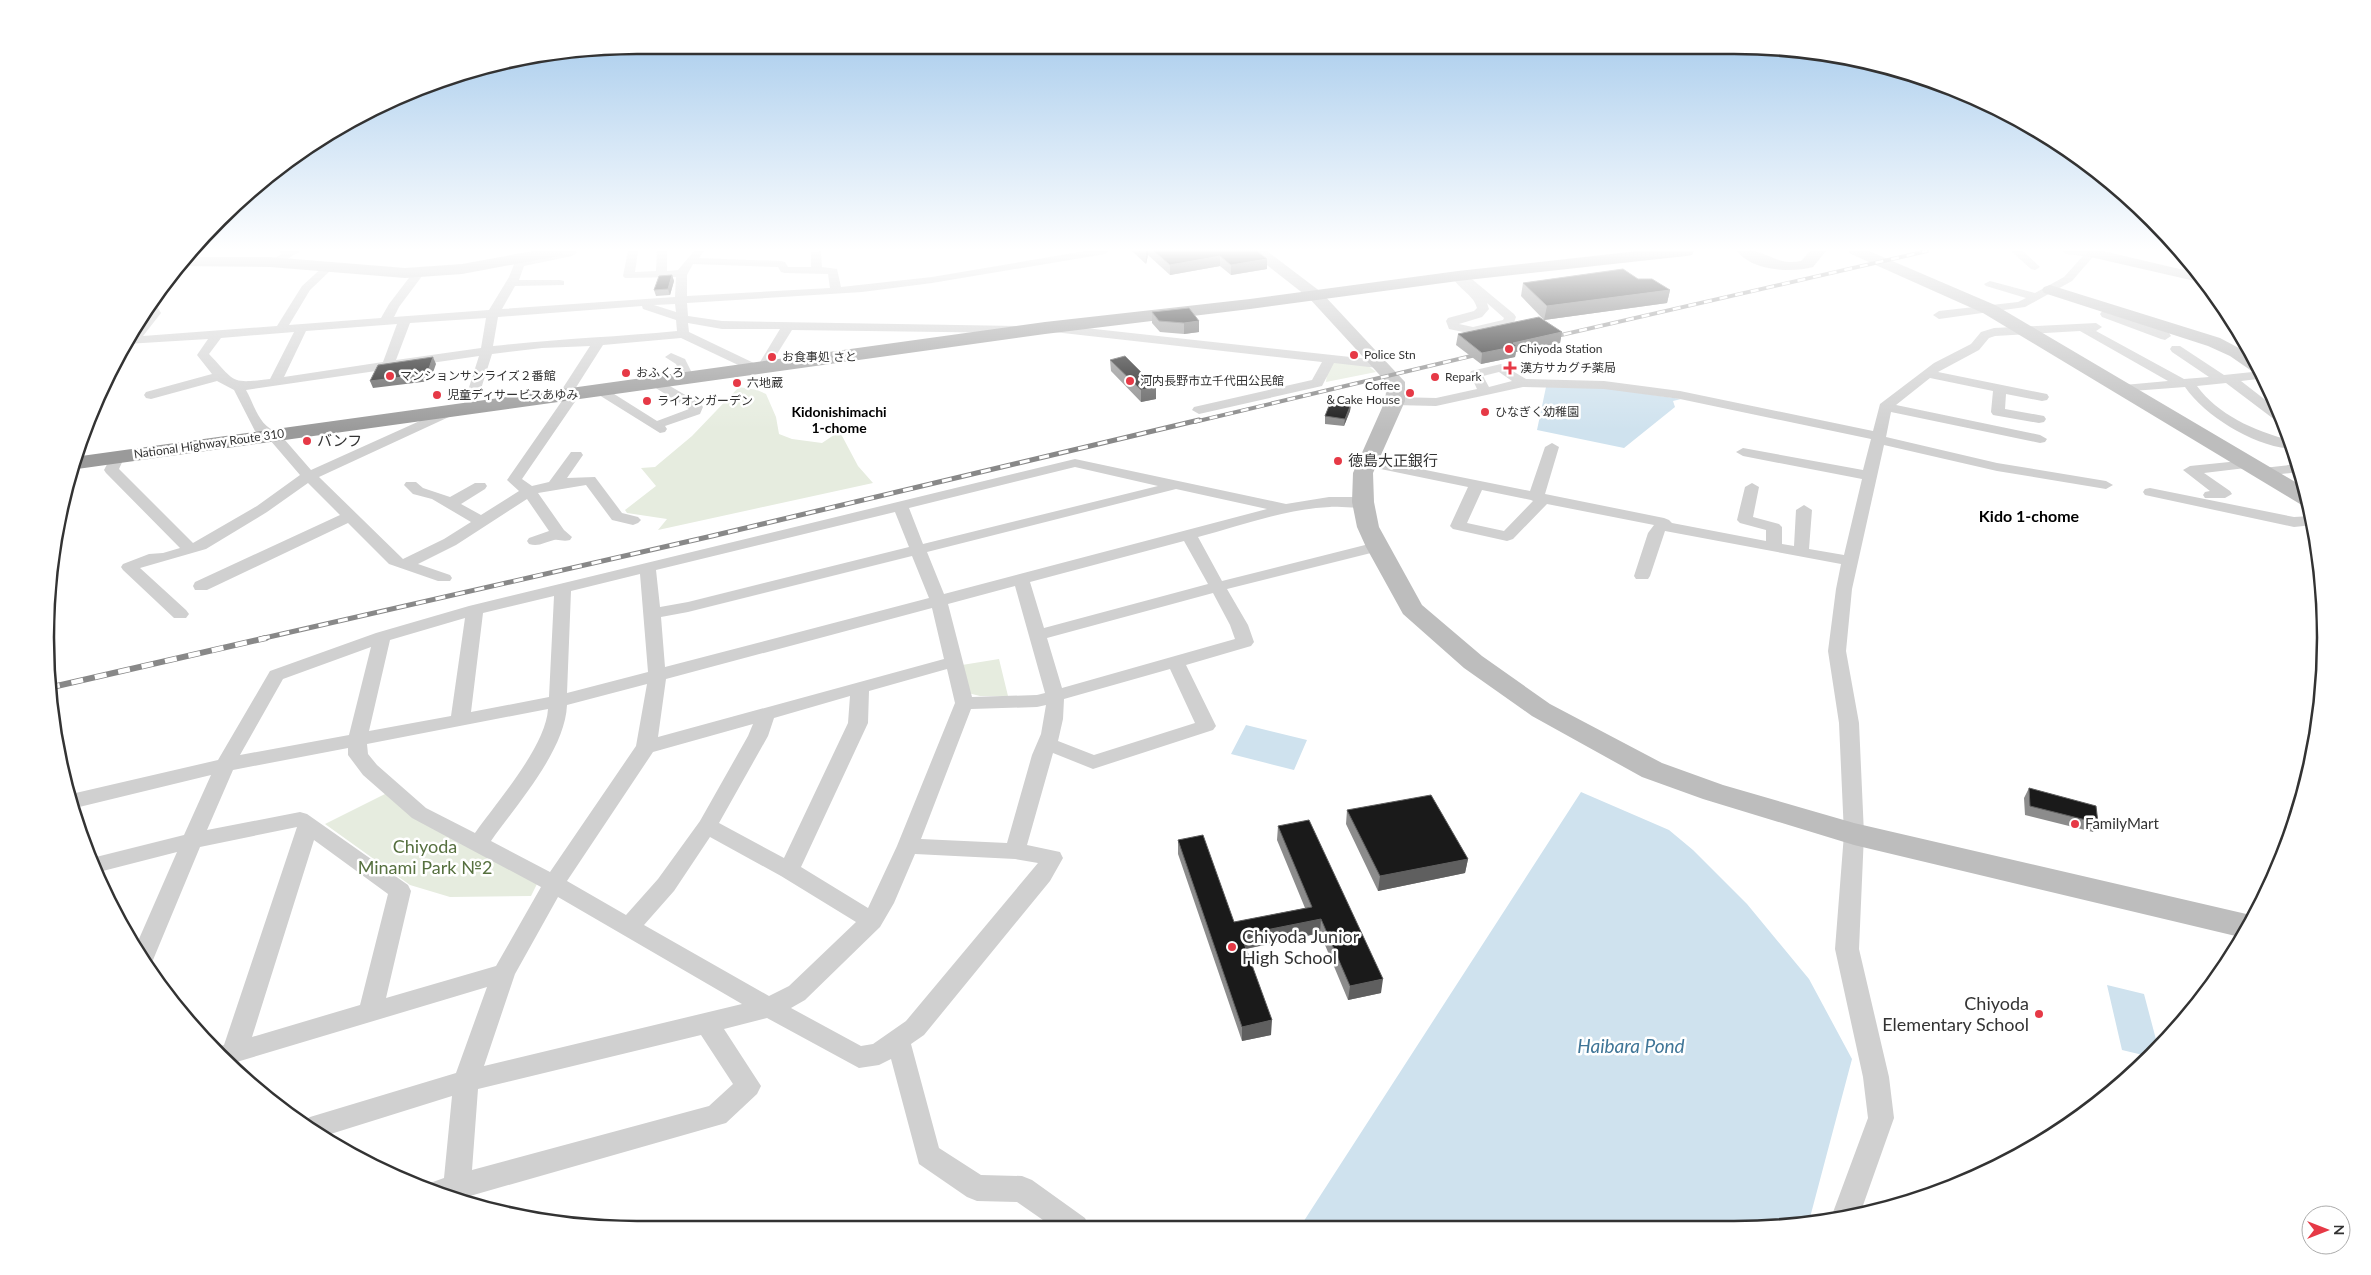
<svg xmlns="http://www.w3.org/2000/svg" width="2371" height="1275" font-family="Lato,'Noto Sans JP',sans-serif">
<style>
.green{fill:#e6ecdf}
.water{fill:#cfe2ee}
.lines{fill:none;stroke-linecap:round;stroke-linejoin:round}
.street{fill:#d0d0d0;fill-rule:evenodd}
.secondary{fill:#bdbdbd;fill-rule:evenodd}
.highway{fill:#9a9a9a;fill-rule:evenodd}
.rail-far2-casing{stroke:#888;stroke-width:4}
.rail-far1-casing{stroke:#888;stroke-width:5}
.rail-casing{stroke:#888;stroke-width:6}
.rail-far2{stroke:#fff;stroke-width:2.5;stroke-dasharray:8;stroke-linecap:butt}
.rail-far1{stroke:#fff;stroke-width:3;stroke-dasharray:10;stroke-linecap:butt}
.rail{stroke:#fff;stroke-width:4.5;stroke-dasharray:12;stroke-linecap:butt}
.wall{fill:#8c8c8c}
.shaded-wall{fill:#5f5f5f}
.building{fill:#1a1a1a;stroke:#5f5f5f}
.poi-dot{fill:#e63946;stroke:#fff;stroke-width:2}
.labels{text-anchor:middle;stroke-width:5;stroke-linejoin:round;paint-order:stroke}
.far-poi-label{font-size:12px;fill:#333;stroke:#fff;text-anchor:start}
.far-street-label{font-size:12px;fill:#333;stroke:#fff}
.far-neighbourhood-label{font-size:14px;font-weight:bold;fill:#000;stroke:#fff}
.poi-label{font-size:15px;fill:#333;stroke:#fff;text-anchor:start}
.neighbourhood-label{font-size:16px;font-weight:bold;fill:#000;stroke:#fff}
.near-park-label{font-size:18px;fill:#56703f;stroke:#fff}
.near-poi-label{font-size:18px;fill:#333;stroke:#fff;text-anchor:start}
.near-water-label{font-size:19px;font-style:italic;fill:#3f7597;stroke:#fff}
.rim{fill:none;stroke:#333;stroke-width:2.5}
</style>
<rect width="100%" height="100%" fill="#fff"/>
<path class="green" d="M 1333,362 L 1367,365 L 1376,372 L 1326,382 L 1327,373 Z
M 739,387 L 757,390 L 766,394 L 776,417 L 779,434 L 792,439 L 822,443 L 837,433 L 841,434 L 858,466 L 873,483 L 658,530 L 667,519 L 627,513 L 625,510 L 656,486 L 641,468 L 655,467 L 692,436 Z
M 999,659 L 1008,696 L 980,696 L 968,693 L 962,665 Z
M 387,793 L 539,880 L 531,896 L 450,897 L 410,885 L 325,824 Z"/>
<path class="water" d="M 1546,387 L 1605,388 L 1681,399 L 1673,401 L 1675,407 L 1624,448 L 1537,430 Z
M 1246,725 L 1307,740 L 1294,770 L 1231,754 Z
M 1581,792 L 1669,830 L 1693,850 L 1747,904 L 1809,979 L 1852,1059 L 1808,1225 L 1300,1227 Z
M 2107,985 L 2144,994 L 2158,1047 L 2147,1056 L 2122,1050 Z"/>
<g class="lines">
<path class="street" d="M 279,251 L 299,251 L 299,252 L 279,264 L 271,264 L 271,260 L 282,254 Z
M 565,251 L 576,251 L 577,253 L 572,256 L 524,266 L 519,280 L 560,280 L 564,281 L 564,285 L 515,286 L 502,309 L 675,297 L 676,277 L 625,278 L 623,276 L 628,251 L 638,251 L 635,272 L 656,271 L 657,251 L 667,251 L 667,271 L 678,270 L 694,251 L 704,251 L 699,258 L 781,261 L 785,262 L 788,267 L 811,267 L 811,252 L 821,251 L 822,267 L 837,269 L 841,287 L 932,277 L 1085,251 L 1110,251 L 1105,254 L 932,283 L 862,292 L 687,303 L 688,316 L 722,321 L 1022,326 L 1024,329 L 1018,333 L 792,330 L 772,362 L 773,366 L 767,370 L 763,369 L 760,362 L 780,329 L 722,329 L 688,323 L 689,332 L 758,365 L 759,368 L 758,371 L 753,372 L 681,338 L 603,345 L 575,389 L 581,393 L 522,479 L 532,486 L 549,482 L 571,452 L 581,452 L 583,455 L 567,478 L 595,477 L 622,513 L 638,517 L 641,520 L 638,523 L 633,525 L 612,520 L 586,485 L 538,493 L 564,530 L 572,537 L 570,540 C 563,542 559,539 554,540 C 545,542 539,547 529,544 L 527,541 L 529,538 L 549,531 L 527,499 L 456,545 L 418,564 L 450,575 L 452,578 L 450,581 L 438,581 L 389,564 L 348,523 L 207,590 L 195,590 L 193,586 L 195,582 L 340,515 L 308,483 L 267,512 L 206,549 L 140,568 L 186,610 L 189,614 L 186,618 L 174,618 L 123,570 L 121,567 L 123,564 L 149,554 L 163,553 L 180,548 L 106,473 L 104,470 L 112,455 L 122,455 L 124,458 L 119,469 L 193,543 L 257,506 L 300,475 L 270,440 L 255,431 L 234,390 L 217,381 L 151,399 L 146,398 L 144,395 L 146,392 L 212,374 L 197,355 L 208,339 L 126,344 L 149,313 L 145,308 L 150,302 L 157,306 L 161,313 L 143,336 L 277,326 L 302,286 L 325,265 L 329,264 L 334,267 L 310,290 L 289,325 L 381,318 L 389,304 L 415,270 L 419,269 L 425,272 L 399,307 L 394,317 L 489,310 L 509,277 L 515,262 ZM 693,264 L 778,267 L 781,272 L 785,273 L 828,274 L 830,288 L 687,296 L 687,275 ZM 675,304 L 676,312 L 654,305 ZM 642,306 L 643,309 L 676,320 L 677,331 C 616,337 554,339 493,346 L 498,317 ZM 486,318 L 481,348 L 396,360 L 410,323 ZM 397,324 L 383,362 L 284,377 L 306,331 ZM 294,332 L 270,379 C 229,384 236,382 209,354 L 221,338 ZM 590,346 L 559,394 L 564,398 L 507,480 L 519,491 L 481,515 L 461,504 L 485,489 L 487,486 L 485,483 L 475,483 L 450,497 L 423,488 L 416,482 L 406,482 L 404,485 L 413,494 L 432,499 L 471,522 L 444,539 L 403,559 L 319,477 L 464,410 L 474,411 L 492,354 L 542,348 ZM 479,356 L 463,406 L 453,406 L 311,470 L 278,432 C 259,427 255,406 246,390 Z
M 2011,251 L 2023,251 L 2040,267 L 2035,270 L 2031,269 Z
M 2061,251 L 2098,251 L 2072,281 L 2025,307 L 1939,319 L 1933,315 L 1939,311 L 2018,302 L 2026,298 L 1986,286 L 1984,284 L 1990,281 L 2035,293 L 2064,277 L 2083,256 L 2066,254 Z
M 1458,273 L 1473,280 L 1514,314 L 1516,317 L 1513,325 L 1473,334 L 1449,329 L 1446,321 L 1448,318 L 1474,311 L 1477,308 C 1474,295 1458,289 1452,276 ZM 1487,303 L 1504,318 L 1503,320 L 1473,327 L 1459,324 L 1482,317 L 1489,309 Z
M 2110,304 L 2116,308 L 2113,313 L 2169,333 L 2171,336 L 2165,340 L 2161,339 L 2102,317 L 2100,314 L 2106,306 Z
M 2096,323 L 2102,327 L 2096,331 L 2184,379 L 2209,377 L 2172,352 L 2170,349 L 2172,346 L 2180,346 L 2224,375 L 2262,371 L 2266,378 L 2241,381 L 2277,409 L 2282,421 L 2275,420 L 2226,383 L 2197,386 C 2218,415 2255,431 2289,440 L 2293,449 C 2255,447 2206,417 2185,387 L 2119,392 L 2117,389 L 2119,386 L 2124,385 L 2168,381 L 2080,331 L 1995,336 L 1989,338 L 1979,350 L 1938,372 L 2047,394 L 2049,397 L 2047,400 L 2042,401 L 2006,394 L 2005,409 L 2044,416 L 2046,419 L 2044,422 L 2039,423 L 1993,415 L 1991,412 L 1993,391 L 1930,378 L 1896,405 L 2040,435 L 2047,439 L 2045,442 L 2040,443 L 1891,412 L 1886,437 L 1997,463 L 2106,481 L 2113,485 L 2106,489 L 1997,471 L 1884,445 L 1852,589 L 1846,651 L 1859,723 L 1864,834 L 1859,949 L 1889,1077 L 1894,1118 L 1861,1211 L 1834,1219 L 1832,1215 L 1868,1118 L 1863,1077 L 1835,949 L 1844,834 L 1839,723 L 1828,651 L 1836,589 L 1841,564 L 1665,531 L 1650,576 L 1648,579 L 1636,579 L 1634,576 L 1648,533 L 1654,525 L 1547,504 L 1513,539 L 1507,541 L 1453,529 L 1450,526 L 1468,487 L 1366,466 L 1359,462 L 1366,458 L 1530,491 L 1545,447 L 1552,443 L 1559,447 L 1545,494 L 1664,518 L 1669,520 L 1672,523 L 1766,541 L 1766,530 L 1740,523 L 1737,520 L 1745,487 L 1752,483 L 1759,487 L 1753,517 L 1779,524 L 1782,527 L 1782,544 L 1794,546 L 1796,510 L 1804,505 L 1812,510 L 1809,549 L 1844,555 L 1862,479 L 1743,456 L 1736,452 L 1743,448 L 1863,470 L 1871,439 L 1680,399 L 1604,389 L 1523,387 L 1436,406 L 1395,405 L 1388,401 L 1395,397 L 1436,398 L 1477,389 L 1470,374 L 1471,371 L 1501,364 L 1526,379 L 1604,381 L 1680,391 L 1873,431 L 1880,404 L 1934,363 L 1971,344 L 1981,332 L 1994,328 ZM 1499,372 L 1512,381 L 1489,387 L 1483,376 ZM 1482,490 L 1531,500 L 1533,501 L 1504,531 L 1467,523 Z
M 1049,324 L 1378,360 L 1384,364 L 1378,368 L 1334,363 L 1322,386 L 1199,414 L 1192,410 L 1194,407 L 1312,380 L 1322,362 L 1045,331 L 1043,328 L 1045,325 Z
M 671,353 L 685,359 L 694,377 L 693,380 L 683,380 L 676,364 L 665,357 Z
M 656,378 L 701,404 L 703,407 L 700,414 L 665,426 L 667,429 L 665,432 L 660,433 L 591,390 L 593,387 L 603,387 L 657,421 L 689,409 L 651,385 L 650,382 L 651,379 Z
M 1075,459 L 1286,504 L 1329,497 L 1363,497 L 1371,502 C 1364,511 1340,506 1330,507 C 1285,509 1241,526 1198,537 L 1222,581 L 1377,542 L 1383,544 L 1385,547 L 1383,550 L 1227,589 L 1248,625 L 1254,642 L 1251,646 L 1186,665 L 1216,726 L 1213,730 L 1093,769 L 1053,753 L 1027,845 L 1060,852 L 1063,858 L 1050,881 L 924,1035 L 911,1044 L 939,1148 L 981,1175 L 1022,1176 L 1032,1180 L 1085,1218 L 1089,1227 L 1053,1227 L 1017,1202 L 977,1201 L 967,1197 L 919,1164 L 891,1059 L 879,1065 L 859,1068 L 767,1018 L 724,1029 L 761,1086 L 757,1094 L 726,1123 L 470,1196 L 468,1203 L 429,1187 L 430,1183 L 444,1178 L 452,1096 L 321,1137 L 300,1123 L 310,1117 L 456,1073 L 487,987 L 230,1064 L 214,1048 L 224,1045 L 297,827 L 200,847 L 153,960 L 149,967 L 146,968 L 135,948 L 177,852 L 95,873 L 88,859 L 184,835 L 211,775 L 71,809 L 67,795 L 218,760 L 270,671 L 376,633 L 469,606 ZM 1075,467 L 1158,486 L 923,544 L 909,508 ZM 1176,489 L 1267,509 L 944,594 L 927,552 ZM 895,512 L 909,547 L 688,602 L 660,607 L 656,570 ZM 1184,541 L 1208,584 L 1044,628 L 1030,582 ZM 912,556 L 929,598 L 665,667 L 661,617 L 688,612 ZM 640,574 L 648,672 L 567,693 L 571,591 ZM 1015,586 L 1045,693 L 1037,695 L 972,697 L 948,604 ZM 1213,593 L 1230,625 L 1235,639 L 1062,688 L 1047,638 ZM 554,596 L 549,697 L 471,712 L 483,613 ZM 932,608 L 944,659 L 658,737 L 666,679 ZM 465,618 L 451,716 L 369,731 L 390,640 ZM 371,647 L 349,735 L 240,755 L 283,679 ZM 947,669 L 955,703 L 897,846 L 868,908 L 801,867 L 868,723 L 869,691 ZM 1170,669 L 1195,723 L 1094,755 L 1058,741 L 1063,719 L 1064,699 ZM 647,684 L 636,746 L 550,872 L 491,841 C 517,804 565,751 567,705 ZM 850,696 L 848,723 L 784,858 L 719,823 L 768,736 L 774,718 ZM 1046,705 L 1041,734 L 1032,755 L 1007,843 L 921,839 L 971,709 L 1037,707 ZM 548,709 C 546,746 497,802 475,833 L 426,808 L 377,765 L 368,754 L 367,744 ZM 753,724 L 748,736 L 700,821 L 658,879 L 626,915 L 567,881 L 653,752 ZM 348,748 L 348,755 L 363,775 L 412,818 L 541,887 L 496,966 L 386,998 L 411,891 L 408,885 L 307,814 L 300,812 L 207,830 L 233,770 ZM 710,837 L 781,876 L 856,922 L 789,986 L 769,996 L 644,925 L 674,891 ZM 314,840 L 388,894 L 360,1005 L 252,1037 ZM 915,854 L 1015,859 L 1038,863 L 906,1021 L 873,1044 L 861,1046 L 791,1008 L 805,1000 L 880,927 L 894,903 ZM 558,897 L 742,1004 L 484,1066 L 515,974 ZM 701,1035 L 733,1084 L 709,1106 L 472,1170 L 478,1089 Z
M 2249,460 L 2254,461 L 2256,464 L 2254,467 L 2204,473 L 2230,491 L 2232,494 L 2225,498 L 2205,498 L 2203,495 L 2205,492 L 2210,491 L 2183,470 L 2190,466 Z
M 2298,464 L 2301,472 L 2263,476 L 2256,472 L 2263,468 Z
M 2150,488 L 2294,517 L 2311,516 L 2313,525 L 2294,527 L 2145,495 L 2143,492 L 2145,489 Z"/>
<path class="secondary" d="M 533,251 L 567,251 L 559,256 L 462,274 L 405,278 L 270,267 L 177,266 L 184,257 L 270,257 L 405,268 L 462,264 Z
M 1249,251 L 1267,251 L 1321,292 L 1405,382 L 1405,401 L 1373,473 L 1374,502 L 1379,527 L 1422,605 L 1482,656 L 1550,704 L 1662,763 L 1723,785 L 1854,823 L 2255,916 L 2244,938 L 1854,845 L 1703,799 L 1642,777 L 1532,716 L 1464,668 L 1403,614 L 1366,547 L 1357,527 L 1352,502 L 1353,473 L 1385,401 L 1387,383 L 1309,298 Z
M 1737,251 C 1744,251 1752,250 1758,252 C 1773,257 1784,265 1801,261 L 1810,251 L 1826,251 L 1813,267 C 1791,273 1752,271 1737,251 Z
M 1848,251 L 1869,251 L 1995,305 L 2307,489 L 2309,505 L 2300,504 L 1983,313 L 1851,254 Z
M 2085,251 L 2103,251 L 2201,274 L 2208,284 L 2086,256 Z
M 2050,285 L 2220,338 L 2252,355 L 2265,375 L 2256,374 L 2230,356 L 2208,346 L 2044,293 L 2042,290 L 2044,287 Z"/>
<path class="highway" d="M 1638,251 L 1694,251 L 1692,255 L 1686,256 L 1458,281 L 1250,309 L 1045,334 L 70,470 L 74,457 L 1045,322 L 1250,299 L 1458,271 Z"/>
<g class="rail-far2-casing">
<path id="rail-far2" d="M 1548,338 L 1927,251
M 1194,422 L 1484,353"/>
</g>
<g class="rail-far1-casing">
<path id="rail-far1" d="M 260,639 L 712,536 L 1199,420"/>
</g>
<g class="rail-casing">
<path id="rail" d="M 48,688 L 266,638"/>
</g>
<use href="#rail-far2" class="rail-far2"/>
<use href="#rail-far1" class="rail-far1"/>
<use href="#rail" class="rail"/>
</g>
<path class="wall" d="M 1132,251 L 1257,251 L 1267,269 L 1231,275 L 1220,266 L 1170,275 L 1148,255 L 1146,264 Z
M 672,275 L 674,281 L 670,295 L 656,296 L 654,290 Z
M 1638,279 L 1670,290 L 1667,303 L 1544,320 L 1521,296 L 1523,283 Z
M 1152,312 L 1199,321 L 1199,332 L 1184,334 L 1160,332 L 1152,323 Z
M 1562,332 L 1560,343 L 1516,352 L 1515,357 L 1481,364 L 1456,345 L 1458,334 Z
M 1110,360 L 1156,399 L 1141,402 L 1111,371 Z
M 1351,404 L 1350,411 L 1344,426 L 1325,424 L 1325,416 Z
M 2029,788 L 2098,823 L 2093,832 L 2025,815 L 2024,798 Z
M 1347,810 L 1468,859 L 1465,873 L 1378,891 L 1346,824 Z
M 1278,826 L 1381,993 L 1348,1000 L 1320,933 L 1246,949 L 1271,1035 L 1242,1041 L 1178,854 L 1178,840 L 1234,922 L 1305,908 L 1277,840 Z"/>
<path class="shaded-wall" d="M 1146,251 L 1148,251 L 1148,255 L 1146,264 Z
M 1220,256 L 1220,266 L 1170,275 L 1170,265 Z
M 1267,259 L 1267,269 L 1231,275 L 1231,265 Z
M 672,275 L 674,281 L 670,295 L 668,289 Z
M 1670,290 L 1667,303 L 1544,320 L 1547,306 Z
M 1199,321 L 1199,332 L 1184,334 L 1184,323 Z
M 1562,332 L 1560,343 L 1516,352 L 1515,357 L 1481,364 L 1482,353 L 1513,343 Z
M 433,357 L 436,364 L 430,381 L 373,388 L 370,381 Z
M 1156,387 L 1156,399 L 1141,402 L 1141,390 Z
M 1351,404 L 1350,411 L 1344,426 L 1345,419 Z
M 1468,859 L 1465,873 L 1378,891 L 1380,876 Z
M 1321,919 L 1320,933 L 1240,950 L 1241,935 Z
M 1383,979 L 1381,993 L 1348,1000 L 1350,986 Z
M 1272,1020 L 1271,1035 L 1242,1041 L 1242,1027 Z"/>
<path class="building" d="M 1154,251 L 1257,251 L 1267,259 L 1231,265 L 1220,256 L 1170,265 Z
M 1623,269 L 1638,279 L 1652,279 L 1670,290 L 1547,306 L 1523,283 Z
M 672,275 L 668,289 L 654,290 L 659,276 Z
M 1189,308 L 1199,321 L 1184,323 L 1159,321 L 1152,312 Z
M 1539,317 L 1562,332 L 1513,343 L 1517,346 L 1482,353 L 1458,334 Z
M 1125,356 L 1156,387 L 1141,390 L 1110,360 Z
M 433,357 L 427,374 L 370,381 L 378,365 Z
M 1331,401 L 1351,404 L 1345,419 L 1325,416 Z
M 2029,788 L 2096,806 L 2098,823 L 2030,806 Z
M 1431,795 L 1468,859 L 1380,876 L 1347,810 Z
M 1309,820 L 1383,979 L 1350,986 L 1321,919 L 1241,935 L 1272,1020 L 1242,1027 L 1178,840 L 1203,835 L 1234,922 L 1312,907 L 1278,826 Z"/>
<linearGradient id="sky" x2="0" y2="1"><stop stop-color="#9ec6ea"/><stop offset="0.58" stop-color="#fff"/><stop offset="1" stop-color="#fff" stop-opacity="0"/></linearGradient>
<rect width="2371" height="430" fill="url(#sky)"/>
<g class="poi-dot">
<circle cx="1509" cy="349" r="5"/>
<circle cx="1354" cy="355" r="5"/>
<circle cx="772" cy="357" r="5"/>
<path d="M1507.5 360.5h5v5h5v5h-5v5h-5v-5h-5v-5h5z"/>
<circle cx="626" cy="373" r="5"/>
<circle cx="390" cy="376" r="5"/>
<circle cx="1435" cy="377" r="5"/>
<circle cx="1130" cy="381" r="5"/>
<circle cx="737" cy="383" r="5"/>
<circle cx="1410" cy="393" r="5"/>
<circle cx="437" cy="395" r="5"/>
<circle cx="647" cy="401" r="5"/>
<circle cx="1485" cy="412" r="5"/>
<circle cx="307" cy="441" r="5"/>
<circle cx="1338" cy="461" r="5"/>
<circle cx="2075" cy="824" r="5"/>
<circle cx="1232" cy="947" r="5"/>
<circle cx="2039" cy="1014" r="5"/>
</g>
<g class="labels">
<g class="far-poi-label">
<text x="1519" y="353">Chiyoda Station</text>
<text x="1364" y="359">Police Stn</text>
<text x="782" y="361">お食事処 さと</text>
<text x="1520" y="372">漢方サカグチ薬局</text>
<text x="636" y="377">おふくろ</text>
<text x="400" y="380">マンションサンライズ２番館</text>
<text x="1445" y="381">Repark</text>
<text x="1140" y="385">河内長野市立千代田公民館</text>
<text x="747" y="387">六地蔵</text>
<text x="1400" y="390" text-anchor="end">Coffee<tspan x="1400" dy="14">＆Cake House</tspan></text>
<text x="447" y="399">児童ディサービスあゆみ</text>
<text x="657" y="405">ライオンガーデン</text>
<text x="1495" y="416">ひなぎく幼稚園</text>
</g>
<g class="far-street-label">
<text transform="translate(209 444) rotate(-8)" y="4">National Highway Route 310</text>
</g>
<g class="far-neighbourhood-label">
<text x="839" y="417">Kidonishimachi<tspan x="839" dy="16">1-chome</tspan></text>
</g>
<g class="poi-label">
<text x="317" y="446">バンフ</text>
<text x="1348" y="466">徳島大正銀行</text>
<text x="2085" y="829">FamilyMart</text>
</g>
<g class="neighbourhood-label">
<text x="2029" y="522">Kido 1-chome</text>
</g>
<g class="near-park-label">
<text x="425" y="853">Chiyoda<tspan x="425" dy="21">Minami Park №2</tspan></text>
</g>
<g class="near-poi-label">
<text x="1242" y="943">Chiyoda Junior<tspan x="1242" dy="21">High School</tspan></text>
<text x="2029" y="1010" text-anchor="end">Chiyoda<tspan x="2029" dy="21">Elementary School</tspan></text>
</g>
<g class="near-water-label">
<text x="1631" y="1053">Haibara Pond</text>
</g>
</g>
<path d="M0 0H2371V1275H0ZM637 54H1734A583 583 0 0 1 2317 637V638A583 583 0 0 1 1734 1221H637A583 583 0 0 1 54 638V637A583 583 0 0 1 637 54Z" fill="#fff" fill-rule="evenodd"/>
<path class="rim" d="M637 54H1734A583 583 0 0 1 2317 637V638A583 583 0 0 1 1734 1221H637A583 583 0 0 1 54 638V637A583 583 0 0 1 637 54Z"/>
<g transform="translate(2326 1230) rotate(90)"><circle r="24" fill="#ffffff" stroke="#adadad"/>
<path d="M0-4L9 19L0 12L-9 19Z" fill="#e63946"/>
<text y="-8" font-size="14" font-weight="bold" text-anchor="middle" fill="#333333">N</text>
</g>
</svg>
